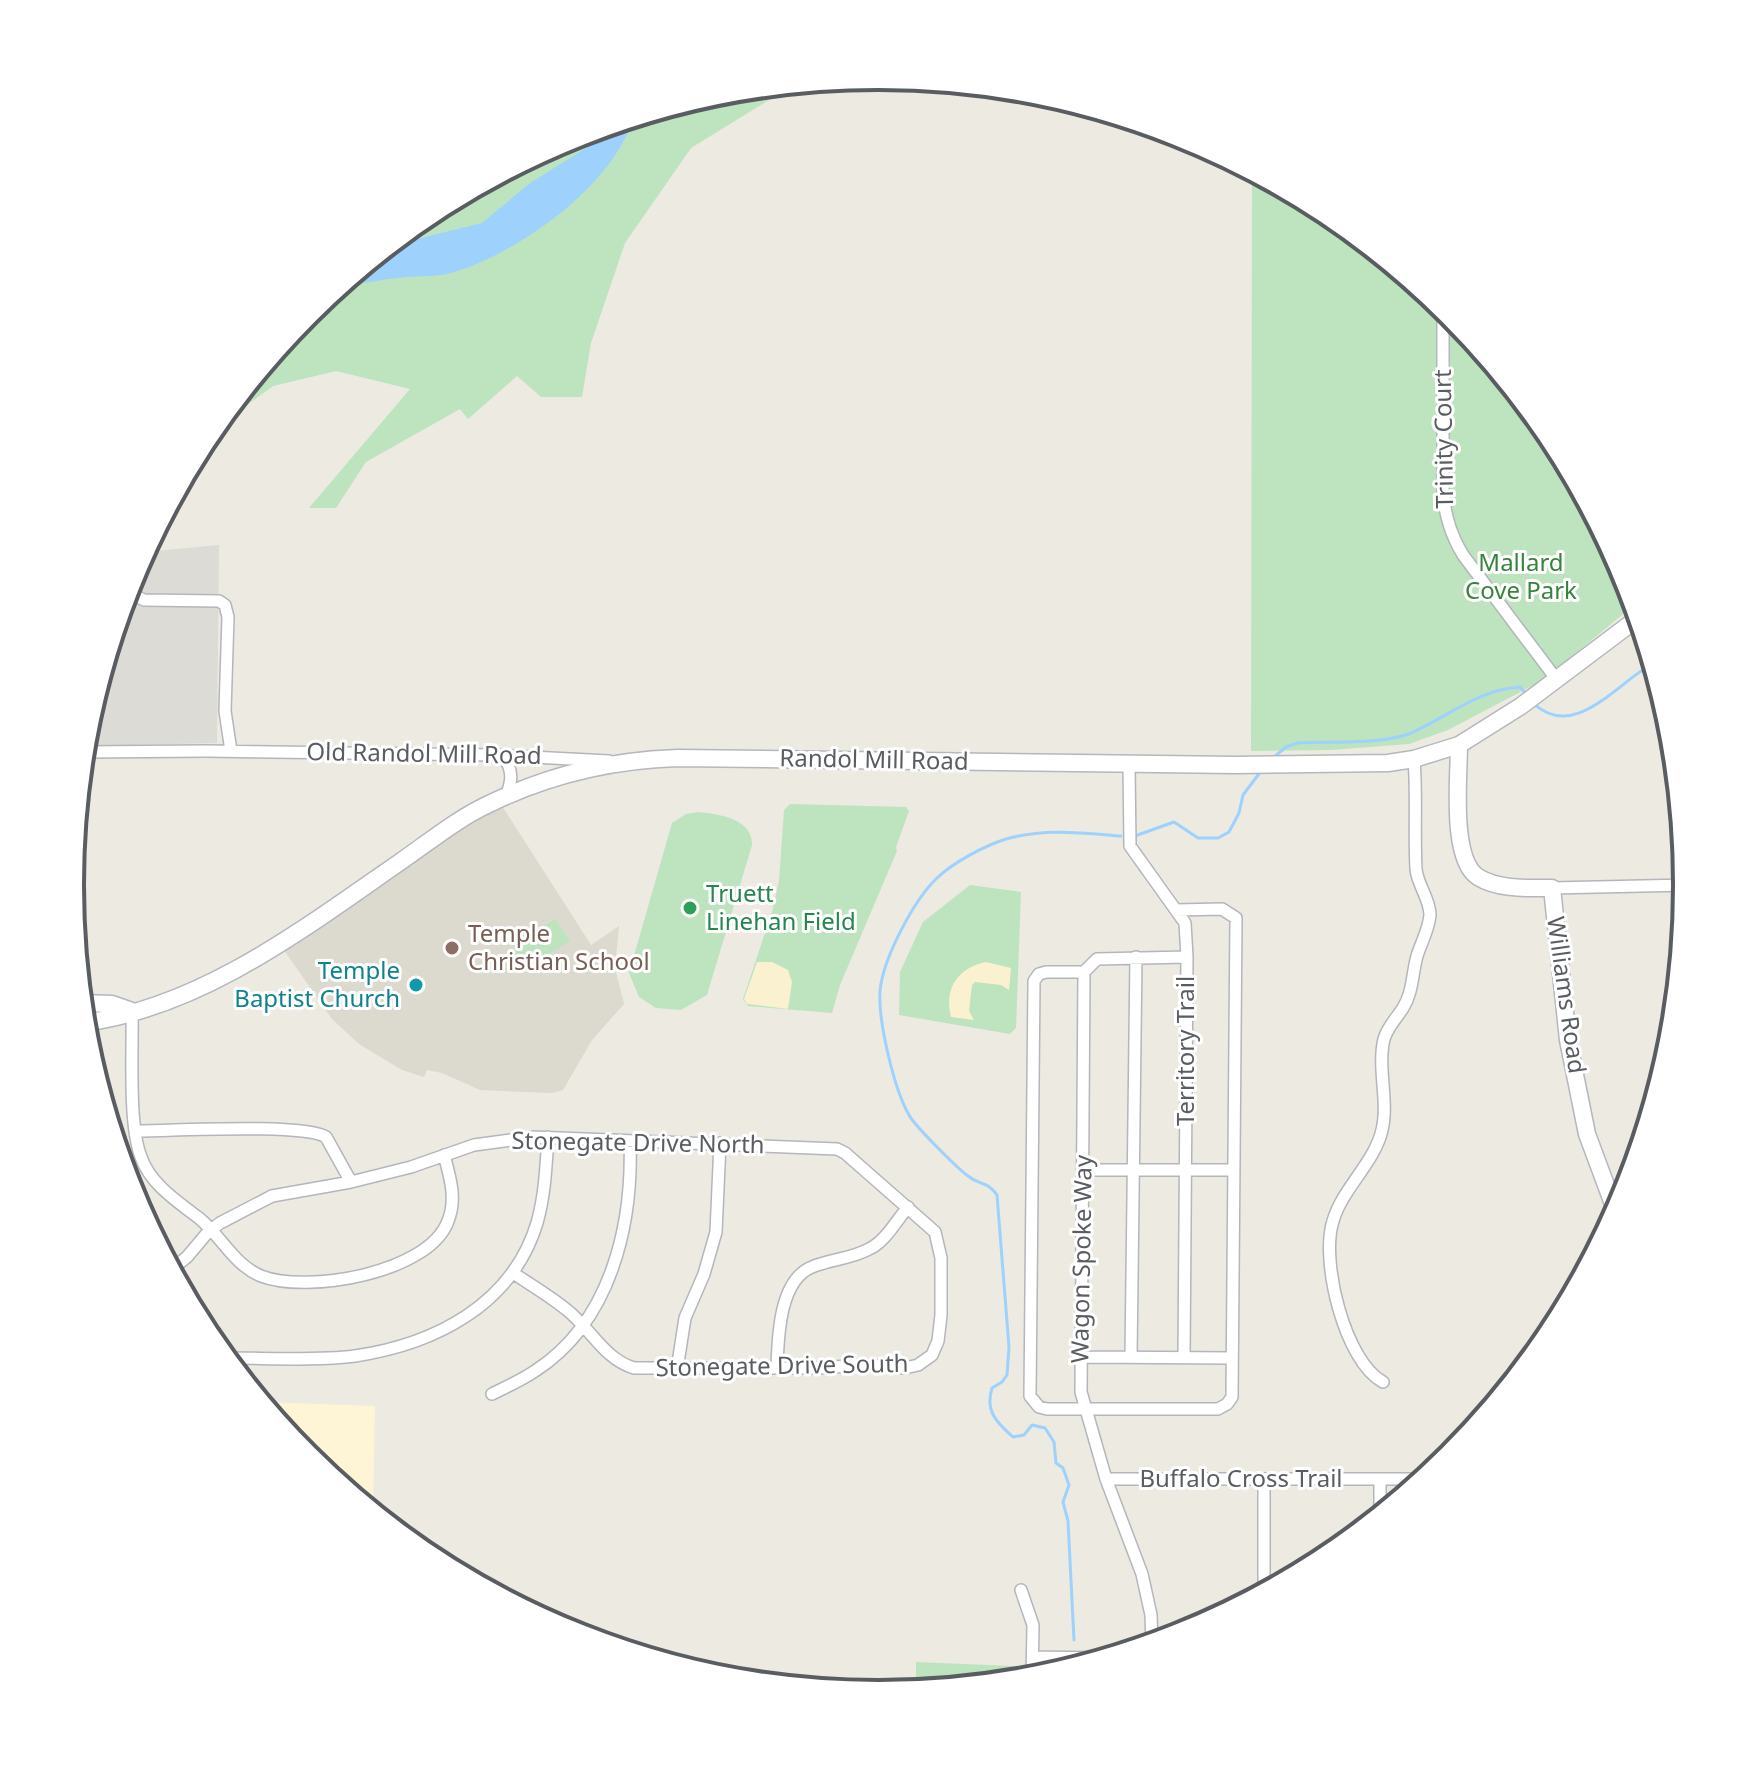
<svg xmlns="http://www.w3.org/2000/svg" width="1757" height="1770" font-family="'Noto Sans',sans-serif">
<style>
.commercial{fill:#fdf5d5}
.industrial{fill:#dddbd5}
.education{fill:#dcd9cf}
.green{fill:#bde4be}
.sand{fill:#f9f1cf}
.water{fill:#9fd1fd}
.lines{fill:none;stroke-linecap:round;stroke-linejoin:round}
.stream{stroke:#9fd1fd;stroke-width:3}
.street-casing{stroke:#b3b6bb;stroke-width:14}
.secondary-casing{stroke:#b4b7bd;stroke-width:19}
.street{stroke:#fff;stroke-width:11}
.secondary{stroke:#fff;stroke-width:16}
.leisure-dot{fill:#2e9e5b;stroke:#fff;stroke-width:3}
.education-dot{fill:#8d6e63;stroke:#fff;stroke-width:3}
.culture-dot{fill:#0f9aa8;stroke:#fff;stroke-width:3}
.labels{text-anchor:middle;stroke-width:6;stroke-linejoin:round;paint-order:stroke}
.street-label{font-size:24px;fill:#595d61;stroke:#fff}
.park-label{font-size:24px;fill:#36843c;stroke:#fff}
.leisure-label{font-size:24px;fill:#27864d;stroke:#fff;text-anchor:start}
.education-label{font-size:24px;fill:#785e54;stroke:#fff;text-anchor:start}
.culture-label{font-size:24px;fill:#0d838f;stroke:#fff;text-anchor:end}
.rim{fill:none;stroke:#595d61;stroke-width:4}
</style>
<rect width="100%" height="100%" fill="#eceae1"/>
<path class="commercial" d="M 262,1402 L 375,1406 L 373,1511 L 306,1456 Z"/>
<path class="industrial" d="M 219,545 L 217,743 L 84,746 L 86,727 L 132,575 L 144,552 Z"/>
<path class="education" d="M 502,806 L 591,945 L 619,926 L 615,968 L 624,1004 L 592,1040 L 563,1090 L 552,1093 L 480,1090 L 442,1073 L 427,1070 L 424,1077 L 402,1070 L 359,1044 L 332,1019 L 284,950 L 409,862 Z"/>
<path class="green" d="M 785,86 L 777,95 L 691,148 L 625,243 L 591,343 L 582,397 L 541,397 L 517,376 L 468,419 L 460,409 L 366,462 L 336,508 L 309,508 L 410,389 L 336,371 L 273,386 L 207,435 L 307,313 L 430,213 L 570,138 L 721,92 Z
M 1252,172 L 1328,213 L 1451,314 L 1551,436 L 1626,576 L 1634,605 L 1543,680 L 1448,730 L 1409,744 L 1331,750 L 1251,751 Z
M 790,804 L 906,807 L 909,811 L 896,847 L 897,851 L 840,985 L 832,1013 L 748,1006 L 743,999 L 772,912 L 779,881 L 784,810 Z
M 698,812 C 719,814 753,819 752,845 L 707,995 L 681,1010 L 656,1008 L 639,997 L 629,973 L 672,823 L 686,814 Z
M 970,885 L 1021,892 L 1016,1028 L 1010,1034 L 899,1015 L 900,972 L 923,922 Z
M 555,919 L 570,941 L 520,972 L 511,935 L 521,929 L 525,933 L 538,925 L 541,928 Z
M 916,1662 L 1012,1666 L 1012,1680 L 916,1690 Z"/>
<path class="sand" d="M 757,962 L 772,962 L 788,970 L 792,982 L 788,1009 L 747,1004 L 744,999 Z
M 986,962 L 1011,968 L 1009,990 L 1001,985 L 975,982 L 972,985 L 969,1011 L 974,1020 L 951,1017 C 944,989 957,968 986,962 Z"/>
<path class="water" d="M 633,119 C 612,186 521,251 455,272 C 440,277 421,276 406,277 C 383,279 361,284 338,287 L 393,243 L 413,240 L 482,223 L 530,183 L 586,148 L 601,128 Z"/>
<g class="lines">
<path class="stream" d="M 1534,704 C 1575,741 1617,683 1652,664
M 1274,757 L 1286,747 L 1298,743 C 1331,741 1382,745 1411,733 C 1449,716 1477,690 1520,687 L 1527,695
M 1135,836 L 1174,822 L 1198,838 L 1218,838 L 1229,832 L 1239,813 L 1243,795 L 1261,771
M 1074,1640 L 1068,1521 L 1063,1502 L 1069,1485 L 1063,1468 L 1056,1463 L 1054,1442 L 1045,1428 L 1032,1425 L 1024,1435 L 1013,1437 C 996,1422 985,1411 992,1388 L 1002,1382 L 1007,1375 L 1009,1347 L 997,1195 C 986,1180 980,1186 968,1176 C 957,1168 914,1125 909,1115 C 894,1089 878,1021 880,991 C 883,958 914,900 937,878 C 954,862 984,846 1006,839 C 1045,828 1082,833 1121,836"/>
<g class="street-casing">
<path id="street" d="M 1443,307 L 1443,495 C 1446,518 1451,535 1463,555 L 1557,680
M 127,592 L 144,600 L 219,601 L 225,605 L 228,617 L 225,711 L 231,751
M 83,752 L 207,751 L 495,755 L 609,761
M 496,755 L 505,759 C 513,771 512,782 506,796
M 1129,764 L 1130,846 L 1185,923 L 1187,957 L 1184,1357
M 1552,888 L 1687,885
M 1084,972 L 1046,972 L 1039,974 L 1034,981 L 1030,1396 L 1039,1407 L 1047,1409 L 1218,1409 L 1227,1404 L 1232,1397 L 1236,918 L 1222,909 L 1176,910
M 132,1011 C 133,1049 128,1124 141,1157 C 150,1184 178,1202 199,1218 C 221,1236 234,1265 261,1276 C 307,1294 429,1273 448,1221 C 457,1199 450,1177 444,1155
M 135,1131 C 170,1131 303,1123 326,1137 L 351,1182
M 1083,1170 L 1234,1170
M 172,1269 L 187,1257 L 208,1232 L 220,1223 L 272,1196 L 351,1182 L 411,1167 L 474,1145 L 533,1137 L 837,1149 L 845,1153 L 935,1232 L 941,1258 L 941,1315 L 938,1341 L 932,1355 L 918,1365 L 905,1368 L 867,1365 L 816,1368 L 634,1368 C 604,1359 591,1329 567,1310 C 550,1296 531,1285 513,1273
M 1082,1357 L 1232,1358
M 1131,1357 L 1136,957
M 226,1358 C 267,1358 316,1361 355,1356 C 435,1344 512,1305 537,1223 C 545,1195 546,1166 548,1137
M 777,1367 C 778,1338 779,1280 812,1267 C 831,1259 852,1259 871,1248 C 886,1240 897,1220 908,1207
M 677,1369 L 685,1318 L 704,1274 L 716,1232 L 720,1143
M 1383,1382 C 1345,1362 1320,1261 1333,1221 C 1342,1189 1375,1162 1382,1130 C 1389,1101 1377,1068 1384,1039 C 1388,1026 1396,1019 1403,1008 C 1413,992 1412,974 1417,956 C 1421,943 1429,929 1430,915 C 1430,899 1417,884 1416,869 C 1414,832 1417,795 1414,759
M 492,1394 C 506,1387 522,1380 535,1371 C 611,1322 633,1225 630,1141
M 1106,1479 L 1423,1479
M 1380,1479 L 1380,1515
M 1021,1590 L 1033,1625 L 1032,1678
M 1264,1591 L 1264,1479
M 1152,1643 L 1151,1615 L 1142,1574 L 1106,1479 L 1081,1392 L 1084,972 L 1097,959 L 1187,957
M 1033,1657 L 1103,1658"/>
</g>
<g class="secondary-casing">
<path id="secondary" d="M 1459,745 C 1459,776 1450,859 1478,877 C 1499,890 1529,888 1552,888 L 1568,1040 L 1587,1134 L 1616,1212
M 82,1003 L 112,1004 L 132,1011
M 84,1023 C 202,1007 303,929 400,862 C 429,842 458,818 491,803 C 551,774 612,760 678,758 L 1236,765 L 1388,763 L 1414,759 L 1459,745 L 1521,706 L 1638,618"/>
</g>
<use href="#street" class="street"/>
<use href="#secondary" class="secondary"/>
</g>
<circle class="leisure-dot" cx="690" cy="908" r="8"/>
<circle class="education-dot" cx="452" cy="948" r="8"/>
<circle class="culture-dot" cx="416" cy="985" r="8"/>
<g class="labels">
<g class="street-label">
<text transform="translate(1444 439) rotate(-91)" y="8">Trinity Court</text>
<text transform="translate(424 754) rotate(1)" y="8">Old Randol Mill Road</text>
<text transform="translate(874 760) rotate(1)" y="8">Randol Mill Road</text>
<text transform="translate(1566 995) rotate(82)" y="8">Williams Road</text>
<text transform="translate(1186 1051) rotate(-90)" y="8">Territory Trail</text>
<text transform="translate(638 1143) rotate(1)" y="8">Stonegate Drive North</text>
<text transform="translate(1082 1259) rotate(-89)" y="8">Wagon Spoke Way</text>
<text transform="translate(782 1366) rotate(-1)" y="8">Stonegate Drive South</text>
<text x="1241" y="1487">Buffalo Cross Trail</text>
</g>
<g class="park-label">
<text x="1521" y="571">Mallard<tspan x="1521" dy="28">Cove Park</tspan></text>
</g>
<g class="leisure-label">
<text x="706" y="902">Truett<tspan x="706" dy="28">Linehan Field</tspan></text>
</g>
<g class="education-label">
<text x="468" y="942">Temple<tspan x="468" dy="28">Christian School</tspan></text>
</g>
<g class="culture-label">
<text x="400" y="979">Temple<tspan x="400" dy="28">Baptist Church</tspan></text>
</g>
</g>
<path d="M0 0H1757V1770H0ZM878 90H879A794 794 0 0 1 1673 884V886A794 794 0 0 1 879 1680H878A794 794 0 0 1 84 886V884A794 794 0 0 1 878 90Z" fill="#fff" fill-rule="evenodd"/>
<path class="rim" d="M878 90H879A794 794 0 0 1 1673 884V886A794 794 0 0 1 879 1680H878A794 794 0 0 1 84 886V884A794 794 0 0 1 878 90Z"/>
</svg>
